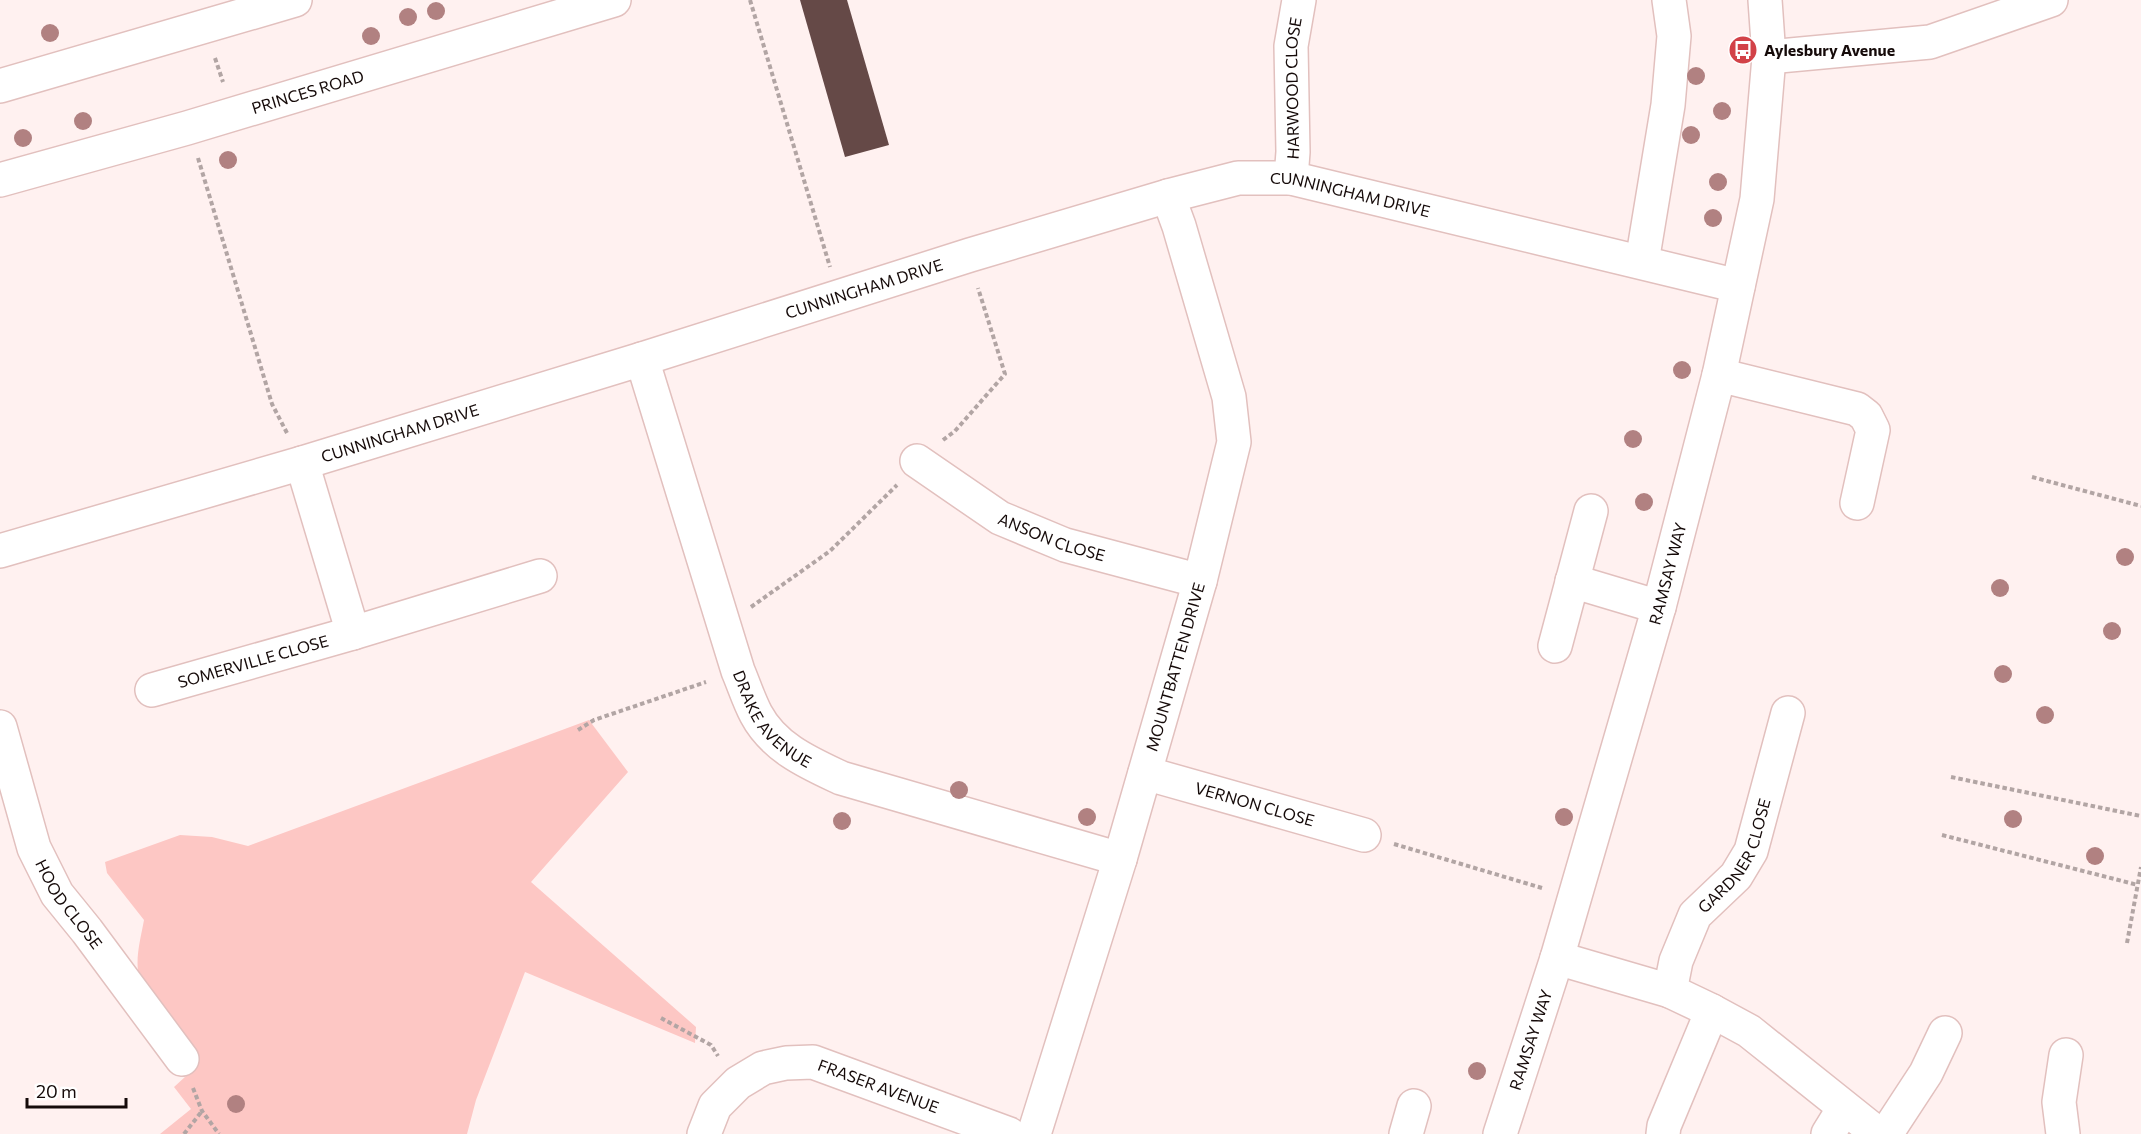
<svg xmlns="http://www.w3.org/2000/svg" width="2141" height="1134" font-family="Commissioner,sans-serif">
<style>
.green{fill:#fdc7c4}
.building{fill:#654947}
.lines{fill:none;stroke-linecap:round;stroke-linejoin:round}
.minor-casing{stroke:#e2c0be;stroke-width:36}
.path{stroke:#b2a5a4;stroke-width:4;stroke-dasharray:4.5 3;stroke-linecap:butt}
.minor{stroke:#fff;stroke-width:33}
.tree{fill:#b18181}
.labels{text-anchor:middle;stroke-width:6;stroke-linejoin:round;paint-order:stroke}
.poi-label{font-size:16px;font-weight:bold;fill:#150a09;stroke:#fff;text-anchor:start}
.street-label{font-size:16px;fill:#150a09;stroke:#fff}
</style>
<rect width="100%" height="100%" fill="#fff1f0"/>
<path class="green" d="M 589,720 L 628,772 L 531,882 L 696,1027 L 695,1043 L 525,972 L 476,1100 L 467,1134 L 160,1134 L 191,1109 L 174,1087 L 197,1066 C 177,1039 143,1004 138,971 C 136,954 141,937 144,920 L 107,873 L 105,862 L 180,835 L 212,837 L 248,846 Z"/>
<path class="building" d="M 800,0 L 847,0 L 889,145 L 845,157 Z"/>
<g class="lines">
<g class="minor-casing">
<g id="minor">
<path d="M 1769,57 L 1930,42 L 2051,0"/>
<path d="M 0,86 L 295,0"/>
<path id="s1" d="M 1291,178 L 1293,152 L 1291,46 L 1299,0"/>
<path id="s2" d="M 0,180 L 187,128 L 614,0"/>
<path d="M 1642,262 L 1668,105 L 1674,36 L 1669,0"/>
<path id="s3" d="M 642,359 L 738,671 C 744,685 749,701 756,714 C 774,748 809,763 841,778 L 1120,859"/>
<path d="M 1719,375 L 1857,409 L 1866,416 L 1873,430 L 1857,503"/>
<path id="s4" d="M 917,461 L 1000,518 L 1065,545 L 1200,581"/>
<path d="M 302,463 L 353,633"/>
<path id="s5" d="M 0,551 L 302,463 L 642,359 L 970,255 L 1168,196 L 1238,178 L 1291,178 L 1738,286"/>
<path d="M 1572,581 L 1659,607"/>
<path d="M 1555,646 L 1591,511"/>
<path id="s6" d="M 152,690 L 353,633 L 540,576"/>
<path id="s7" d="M 0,727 L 34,848 L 57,894 L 87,931 L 182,1059"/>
<path id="s8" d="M 1145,773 L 1364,835"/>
<path d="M 1557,958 L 1670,991 L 1712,1011 L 1749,1031 L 1878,1134"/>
<path id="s9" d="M 1670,991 L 1676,961 L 1695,915 L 1736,876 L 1751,851 L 1788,713"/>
<path id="s10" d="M 704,1134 L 715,1106 L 738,1083 L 763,1068 L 786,1063 L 813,1062 L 1009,1134"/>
<path id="s11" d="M 1034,1134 L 1120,859 L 1200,581 L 1234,442 L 1229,397 L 1179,226 L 1168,196"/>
<path d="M 1406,1134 L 1414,1106"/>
<path id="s12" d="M 1500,1134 L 1557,958 L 1659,607 L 1719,375 L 1757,199 L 1769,57 L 1765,0"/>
<path d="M 1663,1134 L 1664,1126 L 1712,1011"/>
<path d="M 1828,1134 L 1844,1108"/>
<path d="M 1886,1134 L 1926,1073 L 1945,1033"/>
<path d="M 2063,1134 L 2059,1102 L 2066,1055"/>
</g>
</g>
<path class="path" d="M 750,0 L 830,267
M 215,58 L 223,82
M 198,158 L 272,404 L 287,433
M 943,440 L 955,431 L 1005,374 L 978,288
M 2032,477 L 2141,506
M 751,607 L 830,551 L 897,485
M 578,730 L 594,720 L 706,682
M 1951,777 L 2141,816
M 1942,835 L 2138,885
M 1394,844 L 1542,888
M 2127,943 L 2141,867
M 661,1018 L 711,1045 L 718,1056
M 193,1088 L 202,1111 L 219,1134
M 184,1134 L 202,1111"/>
<use href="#minor" class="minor"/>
</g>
<g class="tree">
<circle cx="436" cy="11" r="9"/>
<circle cx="408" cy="17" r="9"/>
<circle cx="50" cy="33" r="9"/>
<circle cx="371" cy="36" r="9"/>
<circle cx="1696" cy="76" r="9"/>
<circle cx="1722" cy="111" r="9"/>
<circle cx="83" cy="121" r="9"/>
<circle cx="1691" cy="135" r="9"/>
<circle cx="23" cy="138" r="9"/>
<circle cx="228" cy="160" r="9"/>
<circle cx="1718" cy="182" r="9"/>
<circle cx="1713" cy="218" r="9"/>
<circle cx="1682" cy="370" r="9"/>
<circle cx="1633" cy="439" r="9"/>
<circle cx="1644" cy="502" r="9"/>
<circle cx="2125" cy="557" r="9"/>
<circle cx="2000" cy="588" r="9"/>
<circle cx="2112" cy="631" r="9"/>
<circle cx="2003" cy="674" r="9"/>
<circle cx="2045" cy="715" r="9"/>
<circle cx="959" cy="790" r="9"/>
<circle cx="1087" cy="817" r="9"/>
<circle cx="1564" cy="817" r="9"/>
<circle cx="2013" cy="819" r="9"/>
<circle cx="842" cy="821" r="9"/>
<circle cx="2095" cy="856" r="9"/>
<circle cx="1477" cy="1071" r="9"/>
<circle cx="236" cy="1104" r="9"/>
</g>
<defs>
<g id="bus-disc" transform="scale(1.5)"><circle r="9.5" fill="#d24248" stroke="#fff"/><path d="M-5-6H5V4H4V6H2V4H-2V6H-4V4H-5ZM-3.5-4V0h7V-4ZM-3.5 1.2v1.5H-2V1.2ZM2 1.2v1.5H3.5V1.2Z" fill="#fff"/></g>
</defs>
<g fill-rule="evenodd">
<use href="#bus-disc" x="1743" y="50"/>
</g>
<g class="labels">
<g class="poi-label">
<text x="1764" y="56">Aylesbury Avenue</text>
</g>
<g class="street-label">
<text dy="6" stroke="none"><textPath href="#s1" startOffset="90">HARWOOD CLOSE</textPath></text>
<text dy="6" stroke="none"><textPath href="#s2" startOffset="320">PRINCES ROAD</textPath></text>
<text dy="6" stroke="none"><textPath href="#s5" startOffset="1407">CUNNINGHAM DRIVE</textPath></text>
<text dy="6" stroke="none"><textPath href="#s5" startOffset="903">CUNNINGHAM DRIVE</textPath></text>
<text dy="6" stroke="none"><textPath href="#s5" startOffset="417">CUNNINGHAM DRIVE</textPath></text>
<text dy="6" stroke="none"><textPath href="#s4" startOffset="156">ANSON CLOSE</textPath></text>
<text dy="6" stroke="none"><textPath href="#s12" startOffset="585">RAMSAY WAY</textPath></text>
<text dy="6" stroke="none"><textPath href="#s6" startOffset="105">SOMERVILLE CLOSE</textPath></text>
<text dy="6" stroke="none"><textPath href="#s11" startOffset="488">MOUNTBATTEN DRIVE</textPath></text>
<text dy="6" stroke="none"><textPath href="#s3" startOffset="387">DRAKE AVENUE</textPath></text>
<text dy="6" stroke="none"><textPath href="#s8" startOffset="114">VERNON CLOSE</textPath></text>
<text dy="6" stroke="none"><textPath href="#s9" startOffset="154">GARDNER CLOSE</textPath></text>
<text dy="6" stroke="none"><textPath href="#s7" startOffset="192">HOOD CLOSE</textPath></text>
<text dy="6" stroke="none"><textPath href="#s12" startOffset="99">RAMSAY WAY</textPath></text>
<text dy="6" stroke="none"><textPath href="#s10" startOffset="212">FRASER AVENUE</textPath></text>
</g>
</g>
<path d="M27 1098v9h99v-9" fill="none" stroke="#150a09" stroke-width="3"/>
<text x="36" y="1098" font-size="18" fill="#150a09" stroke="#ffffff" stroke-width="4.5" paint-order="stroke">20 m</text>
</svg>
